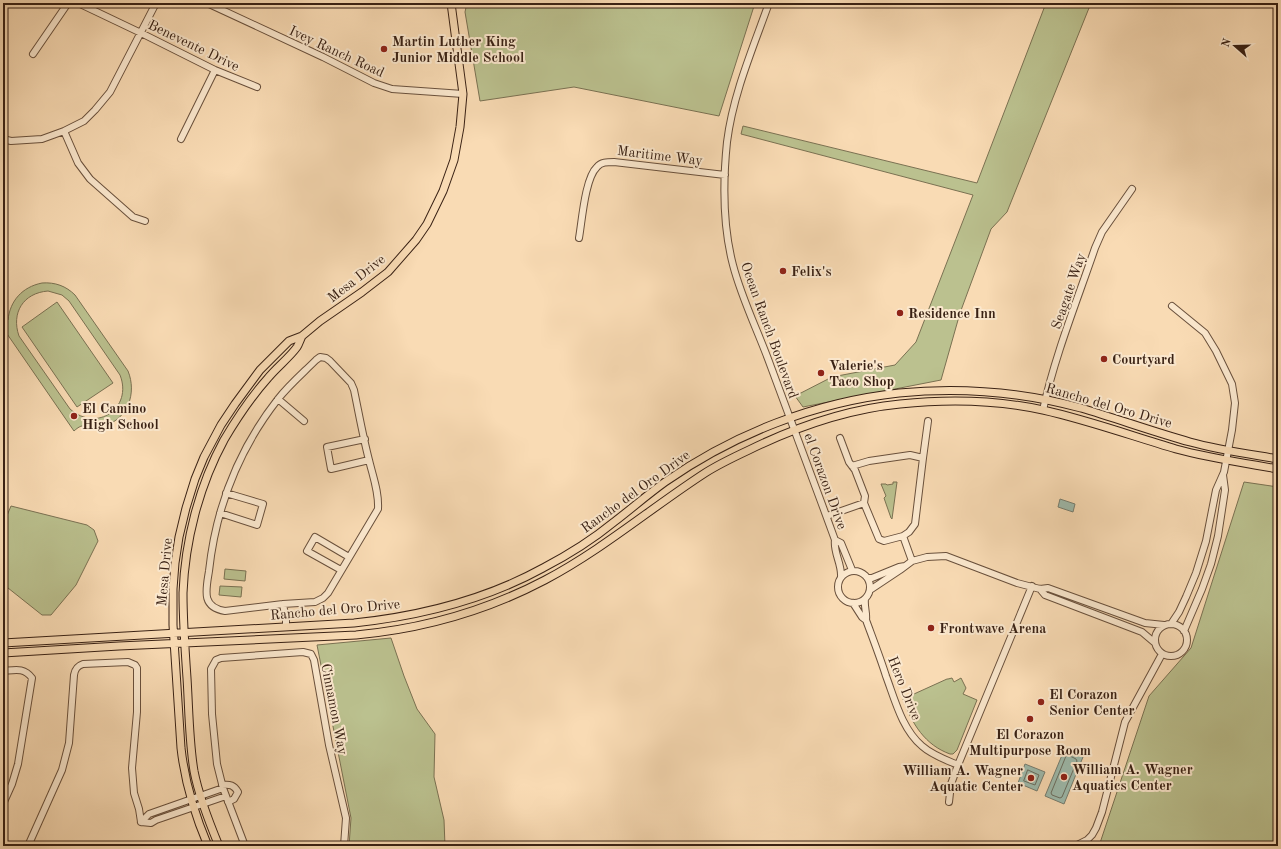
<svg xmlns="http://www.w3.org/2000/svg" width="1281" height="849" font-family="'Old Standard TT',serif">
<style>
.green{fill:#bbc18f;stroke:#7a7152;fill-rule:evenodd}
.water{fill:#9ebbad;stroke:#767d70}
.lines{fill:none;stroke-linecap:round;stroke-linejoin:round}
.shore{stroke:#6c6e60;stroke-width:1}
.minor-casing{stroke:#69503c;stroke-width:8}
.major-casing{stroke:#392114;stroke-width:9}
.minor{stroke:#fbe8ce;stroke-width:6}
.major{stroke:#f9dbb4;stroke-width:7}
.poi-dot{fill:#8f2418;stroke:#fbe8ce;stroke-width:1.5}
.labels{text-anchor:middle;stroke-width:4;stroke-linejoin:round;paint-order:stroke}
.poi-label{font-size:14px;font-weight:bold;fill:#392114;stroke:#fbe8ce;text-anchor:start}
.street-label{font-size:14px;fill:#392114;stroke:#fbe8ce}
</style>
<rect width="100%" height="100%" fill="#f9dbb4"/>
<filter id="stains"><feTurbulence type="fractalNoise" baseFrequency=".005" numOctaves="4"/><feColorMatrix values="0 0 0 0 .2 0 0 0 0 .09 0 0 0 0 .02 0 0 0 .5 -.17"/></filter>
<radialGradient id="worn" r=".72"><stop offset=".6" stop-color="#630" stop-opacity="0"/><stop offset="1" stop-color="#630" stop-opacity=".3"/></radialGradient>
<path class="green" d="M 467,3 L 755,3 L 719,116 L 574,87 L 480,101 L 465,12 Z
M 1046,3 L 1091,3 L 1007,212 L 991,229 L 960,313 L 941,380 L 803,407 L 795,396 L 832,377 L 895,365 L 916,342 L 973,195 L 741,134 L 743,126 L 977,183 Z
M 42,283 C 55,282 66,286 75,295 L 128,371 C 137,393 128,419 104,426 C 94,429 90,425 82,426 C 80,426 76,429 74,431 L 3,328 L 3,324 L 8,320 C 10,301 22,287 42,283 ZM 48,291 L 62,295 L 69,301 L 120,375 C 133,408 97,433 70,409 L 19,336 C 11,313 23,293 48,291 Z
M 57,302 L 113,383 L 77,407 L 22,327 Z
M 893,482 L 897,482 L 892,519 L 891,518 L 884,498 L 886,496 L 881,484 L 886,484 L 887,485 L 893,484 Z
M 1244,482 L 1278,487 L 1278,846 L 1097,846 L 1100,843 L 1149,696 L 1191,648 Z
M 11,506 L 87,525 L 94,530 L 98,541 L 76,585 L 51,615 L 42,615 L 3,584 L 3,525 Z
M 225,569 L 246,571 L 245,581 L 224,579 Z
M 220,586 L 242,587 L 241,597 L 219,595 Z
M 391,638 L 404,676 L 417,709 L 435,734 L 434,777 L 444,820 L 445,846 L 349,846 L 351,818 L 317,645 Z
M 952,678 L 954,682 L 961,678 L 966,688 L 963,694 L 977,700 L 957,750 L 953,754 L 950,754 C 925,745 912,724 903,699 L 947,679 L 948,679 Z"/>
<path class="water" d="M 1060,499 L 1075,504 L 1073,512 L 1058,507 Z
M 1065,748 L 1083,757 L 1064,804 L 1045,796 Z
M 1025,764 L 1045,772 L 1037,791 L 1018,783 Z"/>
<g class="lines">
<path class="shore" d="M 1068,755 L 1076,759 L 1077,761 L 1062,797 L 1060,798 L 1052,795 L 1051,793 L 1066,756 Z
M 1028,770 L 1039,775 L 1035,785 L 1024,781 Z"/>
<g class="minor-casing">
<path id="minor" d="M 78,3 L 141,33 L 215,70 L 257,87
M 207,3 L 323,57 L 374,83 L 392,89 L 463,94
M 769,3 C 753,48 733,94 727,142 C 723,181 723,227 733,265 C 742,300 759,333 771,367 C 792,424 814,482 835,540 C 833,552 842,564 841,577
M 33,54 L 68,3
M 64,131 L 78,163 L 90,179 L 133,217 L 145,221
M 3,139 L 11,141 L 42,139 L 64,131 L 84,121 L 95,110 L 110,92 L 156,3
M 181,139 L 215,70
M 579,238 C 582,221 585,178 597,167 C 601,162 607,162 614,162 L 725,175
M 320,357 L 326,358 L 330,361 L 351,383 L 354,390 C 359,414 363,437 369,460 C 373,477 379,492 378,509 L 328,593 L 323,598 L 315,602 L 283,604 L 225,611 C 201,607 206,590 209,571 C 216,507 238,450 278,399 C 289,385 303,373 316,360 Z
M 278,399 L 304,421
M 1043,410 C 1055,355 1077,301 1095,248 L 1102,232 L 1132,189
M 840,438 L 849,462 L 855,470 L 865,496 L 864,503
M 365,439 L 327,447 L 331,469 L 369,460
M 923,458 L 928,421
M 852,466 L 869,461 L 910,455 L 923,458 L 915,524 L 909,532 L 903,536 L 912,561
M 220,513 L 257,525 L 263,504 L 226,493
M 827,516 L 864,503 L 879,539 L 884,541 L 903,536
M 835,540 L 841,543 L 852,570
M 341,570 L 307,551 L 315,537 L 349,557
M838 587a16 16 0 1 1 32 0a16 16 0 1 1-32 0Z
M 868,578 L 872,578 L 899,567 L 905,566
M 1040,589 L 1045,595 L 1142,632 L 1155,643
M 870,590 L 900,570 L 912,561 L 927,557 L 946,556 L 1017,583 L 1040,589 L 1048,588 L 1145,623 L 1164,625
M 865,599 C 864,607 867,613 866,620 C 873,639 880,657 886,676 C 895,700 902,729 922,746 C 932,755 946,760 958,765
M 853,603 L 862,617 L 866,620
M 283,604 L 286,620 L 286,627
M1155 640a16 16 0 1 1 32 0a16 16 0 1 1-32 0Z
M 1171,624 L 1179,612 L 1186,597 L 1196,573 L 1206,541 L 1216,490 L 1224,472 L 1232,430 L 1235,403 L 1232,384 L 1216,351 L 1205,333 L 1172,306
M 1184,631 L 1202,589 L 1211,564 L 1218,536 L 1225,490 L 1223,475
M 3,671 C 15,670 24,667 32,678 L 18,764 L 12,784 L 3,804
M 222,785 C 230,784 234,785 238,792 L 234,799 L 228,802
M 949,802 L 951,784 L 958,765 L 1032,586
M 141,822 L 151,823 L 156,820 L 226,796
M 141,822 L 149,814 L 223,788
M 28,846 L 62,770 L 69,743 L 74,675 C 75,669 77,666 83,664 L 128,662 L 135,665 L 137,668 L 137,712 L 132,768 L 134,793 L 139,809 L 141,822
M 245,846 L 223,788 L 217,764 L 212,714 L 211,669 L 216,660 L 221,658 L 303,652 L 311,654 L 314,660 L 329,745 L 346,818 L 344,846
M 1075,846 L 1087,840 L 1092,835 L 1096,828 L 1102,812 L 1125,722 L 1162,654"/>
</g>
<g class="major-casing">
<path id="major" d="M 3,643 L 354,623 C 420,616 485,600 543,568 C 568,555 592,540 614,522 C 631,509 647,495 665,482 C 734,434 815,402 899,393 C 960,387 1022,392 1081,408 C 1118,419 1154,432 1190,442 C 1219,450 1249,454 1278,459
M 3,653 L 119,646 L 356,635 C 422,629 486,611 545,580 C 602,550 651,508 705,473 C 719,464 734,457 749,450 C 796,427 848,409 900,404 C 947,399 997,400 1043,410 C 1088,420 1132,436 1176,449 C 1209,458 1244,463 1278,469
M 208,846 C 194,813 185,784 181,748 L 173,625 L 173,589 L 175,563 L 179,537 L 186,508 L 195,479 L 204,457 L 221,425 L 235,404 L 260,370 L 289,341 L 302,336 L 320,321 L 362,292 L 388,272 L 416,240 L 427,224 L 443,191 L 454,160 L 460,127 L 463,94 L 451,3
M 219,846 C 209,822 199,797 194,771 C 189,741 189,709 187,678 C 185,650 183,622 183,593 C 185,541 199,486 224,440 C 237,418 251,397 268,378 C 276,368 290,357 297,347 C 299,344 300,340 302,336"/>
</g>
<use href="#minor" class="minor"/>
<use href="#major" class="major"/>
</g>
<g class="poi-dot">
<circle cx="384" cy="49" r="4"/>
<circle cx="783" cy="271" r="4"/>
<circle cx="900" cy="313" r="4"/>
<circle cx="1104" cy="359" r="4"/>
<circle cx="821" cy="373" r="4"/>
<circle cx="74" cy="416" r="4"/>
<circle cx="931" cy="628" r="4"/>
<circle cx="1041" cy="702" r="4"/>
<circle cx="1030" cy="719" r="4"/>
<circle cx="1064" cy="777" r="4"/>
<circle cx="1031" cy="778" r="4"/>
</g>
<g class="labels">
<g class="poi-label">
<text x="392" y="46">Martin Luther King<tspan x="392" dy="16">Junior Middle School</tspan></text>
<text x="791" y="276">Felix's</text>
<text x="908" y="318">Residence Inn</text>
<text x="1112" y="364">Courtyard</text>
<text x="829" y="370">Valerie's<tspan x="829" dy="16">Taco Shop</tspan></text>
<text x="82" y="413">El Camino<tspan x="82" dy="16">High School</tspan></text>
<text x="939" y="633">Frontwave Arena</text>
<text x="1049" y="699">El Corazon<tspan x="1049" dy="16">Senior Center</tspan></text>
<text x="1030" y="739" text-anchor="middle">El Corazon<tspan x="1030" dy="16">Multipurpose Room</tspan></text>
<text x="1072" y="774">William A. Wagner<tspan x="1072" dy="16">Aquatics Center</tspan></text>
<text x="1023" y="775" text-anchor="end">William A. Wagner<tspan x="1023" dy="16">Aquatic Center</tspan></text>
</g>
<g class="street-label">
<text transform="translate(194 45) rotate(26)" y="5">Benevente Drive</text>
<text transform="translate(337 51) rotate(25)" y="5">Ivey Ranch Road</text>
<text transform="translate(660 155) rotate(7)" y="5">Maritime Way</text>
<text transform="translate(356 278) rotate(-38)" y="5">Mesa Drive</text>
<text transform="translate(1068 291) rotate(-71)" y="5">Seagate Way</text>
<text transform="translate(770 330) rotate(70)" y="5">Ocean Ranch Boulevard</text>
<text transform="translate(1109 405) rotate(16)" y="5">Rancho del Oro Drive</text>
<text transform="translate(826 481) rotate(70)" y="5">el Corazon Drive</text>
<text transform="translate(635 491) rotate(-36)" y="5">Rancho del Oro Drive</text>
<text transform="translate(164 572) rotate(-85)" y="5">Mesa Drive</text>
<text transform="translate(335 609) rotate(-5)" y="5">Rancho del Oro Drive</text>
<text transform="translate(905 688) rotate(68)" y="5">Hero Drive</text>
<text transform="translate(335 709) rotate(79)" y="5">Cinnamon Way</text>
</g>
</g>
<rect width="1281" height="849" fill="none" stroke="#f9dbb4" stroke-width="16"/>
<rect x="4" y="4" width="1273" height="841" fill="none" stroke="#392114" stroke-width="2"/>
<rect x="8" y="8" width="1265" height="833" fill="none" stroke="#392114"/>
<g transform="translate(1235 46) rotate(290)" stroke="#fbe8ce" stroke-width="3" paint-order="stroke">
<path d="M0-3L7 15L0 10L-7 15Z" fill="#392114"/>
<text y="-6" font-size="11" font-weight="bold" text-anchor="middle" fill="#392114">N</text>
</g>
<rect width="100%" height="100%" filter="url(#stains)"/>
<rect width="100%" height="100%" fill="url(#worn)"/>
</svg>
